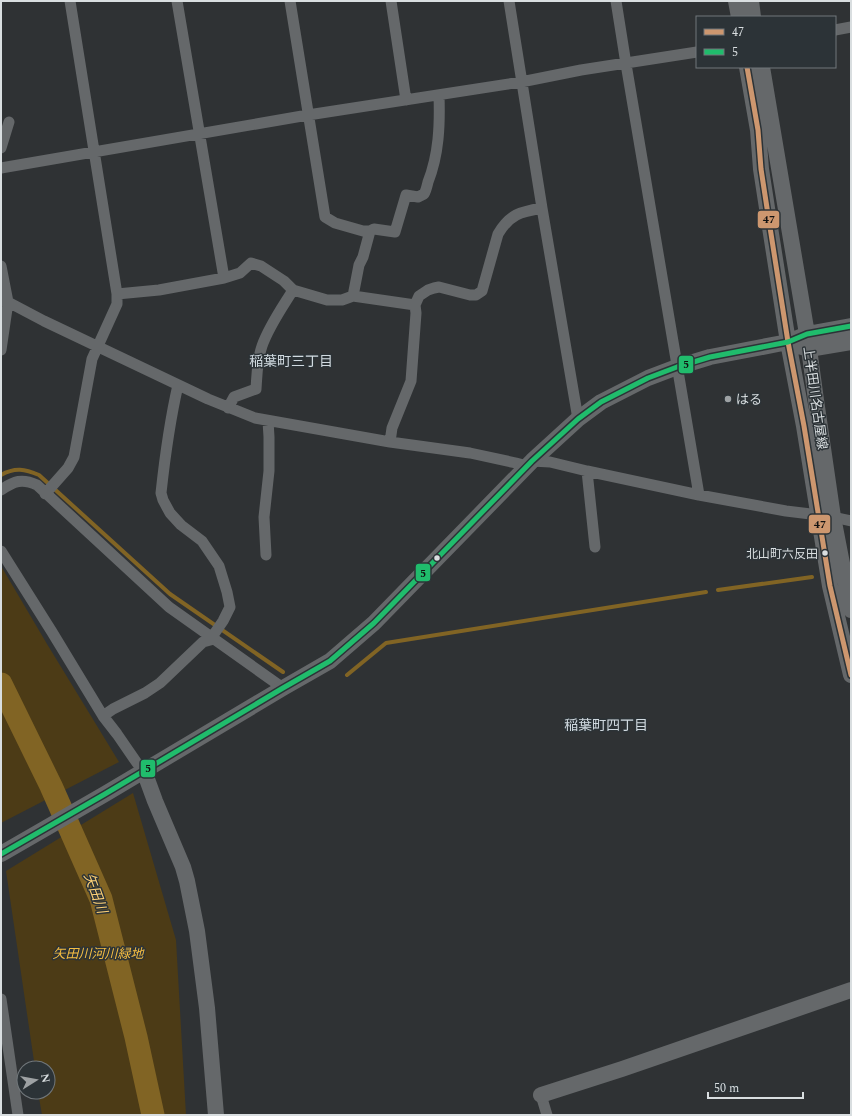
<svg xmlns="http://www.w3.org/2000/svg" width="852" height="1116" font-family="Spectral,'Noto Sans JP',serif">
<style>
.green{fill:#4c3b16}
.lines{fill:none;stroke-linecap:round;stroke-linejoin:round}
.stream{stroke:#816424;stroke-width:4}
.river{stroke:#816424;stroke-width:23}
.street{stroke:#65686a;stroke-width:11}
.secondary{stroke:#65686a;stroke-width:16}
.bus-1-casing{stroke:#2c3337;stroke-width:8}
.bus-2-casing{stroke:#2c3337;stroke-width:8}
.bus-1{stroke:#cd976f;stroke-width:5}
.bus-2{stroke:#20bc6c;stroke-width:5}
.poi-dot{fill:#9ea2a4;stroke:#2c3337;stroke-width:1.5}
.bus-dot{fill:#d9dee0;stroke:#2c3337;stroke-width:1.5}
.labels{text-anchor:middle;stroke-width:3;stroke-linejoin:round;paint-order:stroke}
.bus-label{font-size:12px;fill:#d9dee0;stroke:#2c3337;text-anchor:end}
.street-label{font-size:13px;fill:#d9dee0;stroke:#2c3337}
.poi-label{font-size:13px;fill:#d9dee0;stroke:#2c3337;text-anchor:start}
.park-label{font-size:13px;font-style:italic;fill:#f6be41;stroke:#2c3337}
.neighbourhood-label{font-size:14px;fill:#d1dae0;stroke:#2c3337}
.water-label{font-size:14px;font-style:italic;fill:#fcd076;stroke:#2c3337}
.line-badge{stroke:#2c3337;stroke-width:1.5}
.pale-badge-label{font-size:11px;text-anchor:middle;font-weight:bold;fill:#111}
</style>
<rect width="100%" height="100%" fill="#2f3234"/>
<path class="green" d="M 1,566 L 47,644 L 119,762 L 1,823 Z
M 133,793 L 176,940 L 186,1115 L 42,1115 L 38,1092 L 48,1092 L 48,1068 L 35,1068 L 6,871 Z"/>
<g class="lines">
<path class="stream" d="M 1,475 C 15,467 25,469 39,475 L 170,594 L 283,672
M 718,590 L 812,577
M 347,675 L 386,643 L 706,592"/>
<path class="river" d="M 1,684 L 51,786 L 101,899 L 136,1037 L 153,1115"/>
<path class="street" d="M 177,1 L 224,278
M 290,1 L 325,217 L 335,223 L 363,231 L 370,231 L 374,229 L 395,232 L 406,195 L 418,197 C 420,196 422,195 424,194 C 426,191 427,186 428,182 C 439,154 440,125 439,95
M 391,1 L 406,100
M 509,1 L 542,208 L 578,419
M 616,1 L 626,64 L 699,495
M 835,30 L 851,27
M 1,148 L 9,122
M 1,168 L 308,115 L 521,82 L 581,70 L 697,52
M 1,266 L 8,302 L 1,350
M 117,294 L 159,290 L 224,278 L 240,273 L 251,263 L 261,266 L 284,281 L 293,290 L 327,300 L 342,300 L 353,296 L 415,305
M 353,296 L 359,265 L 363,257 L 370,231
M 1,300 L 8,302 L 44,321 L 208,399 L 255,418 L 390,442 L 470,453 L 516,463 L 527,466
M 178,385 C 170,420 165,456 161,493 L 163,500 L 170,513 L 181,525 L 202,541 L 219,566 L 227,592 L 230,607 L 223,621 L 212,637
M 228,408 L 234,397 L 256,389 C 257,375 257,360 262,346 C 269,326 282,308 293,290
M 390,442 L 392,428 L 411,381 L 416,313 L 415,305 L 419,296 L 428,290 L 434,288 L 439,287 L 470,295 L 476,295 L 482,291 L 498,234 C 510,214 520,212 542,208
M 532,461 L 550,462 L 587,471 L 699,495 L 786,511 L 819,515
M 587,471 L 595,547
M 1,490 C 14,481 22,478 37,485 L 169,607 L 283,688
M 45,494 L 68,468 L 74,457 L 92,359 L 117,304 L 117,294 L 70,1
M 833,517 L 851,521
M 1,551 L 52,632 L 103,716 L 117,734 L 137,763 L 144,771
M 266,555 L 264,517 L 269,471 L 269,437 L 268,421
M 103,716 L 113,709 L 145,693 L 160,683 L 203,642 L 214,639
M 1,999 L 18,1115
M 541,1095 L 547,1115"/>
<path class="secondary" d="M 736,1 L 739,17
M 751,1 L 753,17
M 747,67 L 758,130 L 761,169 L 769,221 L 788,342 L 804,426 L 830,586 L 851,675
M 762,67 L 807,334 L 816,400 L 833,517 L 851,610
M 799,346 L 809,349 L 851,342
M 144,771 L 155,801 L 183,867 L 187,881 L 197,931 L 207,1008 L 216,1115
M 1,854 L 105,794 L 283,688 L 330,661 L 374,623 L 532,461 L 578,419 L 601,402 L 648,378 L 677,367 L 710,357 L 788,342 L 807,334 L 851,326
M 541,1095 L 622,1069 L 851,990"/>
<g class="bus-1-casing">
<path id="bus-1" d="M 747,67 L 758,130 L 761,169 L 769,221 L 788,342 L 804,426 L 830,586 L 851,675"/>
</g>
<g class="bus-2-casing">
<path id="bus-2" d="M 1,854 L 105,794 L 283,688 L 330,661 L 374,623 L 532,461 L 578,419 L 601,402 L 648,378 L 677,367 L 710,357 L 788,342 L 807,334 L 851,326"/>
</g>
<use href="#bus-1" class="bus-1"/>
<use href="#bus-2" class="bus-2"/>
</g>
<circle class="poi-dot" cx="728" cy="399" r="4"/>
<g class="bus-dot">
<circle cx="825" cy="553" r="3.5"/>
<circle cx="437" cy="558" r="3.5"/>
</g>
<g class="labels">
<g class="bus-label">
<text x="818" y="558">北山町六反田</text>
</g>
<g class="street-label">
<text transform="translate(816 398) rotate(82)" y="5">上半田川名古屋線</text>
</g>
<g class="poi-label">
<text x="736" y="404">はる</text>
</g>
<g class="park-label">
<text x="98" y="958">矢田川河川緑地</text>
</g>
<g class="neighbourhood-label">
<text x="291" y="366">稲葉町三丁目</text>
<text x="606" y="730">稲葉町四丁目</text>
</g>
<g class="water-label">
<text transform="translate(96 893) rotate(70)" y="5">矢田川</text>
</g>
</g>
<g class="line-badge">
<rect x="757" y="210" width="23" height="19" rx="4" fill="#cd976f"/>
<rect x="678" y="355" width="16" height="19" rx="4" fill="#20bc6c"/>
<rect x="808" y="514" width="23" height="20" rx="4" fill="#cd976f"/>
<rect x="415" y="563" width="16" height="19" rx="4" fill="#20bc6c"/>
<rect x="140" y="759" width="16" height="19" rx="4" fill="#20bc6c"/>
</g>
<g class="pale-badge-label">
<text x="769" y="223">47</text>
<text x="686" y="368">5</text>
<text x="820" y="528">47</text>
<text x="423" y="577">5</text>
<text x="148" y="772">5</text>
</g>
<rect width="852" height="1116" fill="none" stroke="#d9dee0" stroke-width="4"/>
<rect x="696" y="16" width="140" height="52" fill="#2c3337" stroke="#71777b"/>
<rect x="704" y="29" width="20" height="6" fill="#cd976f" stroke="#71777b"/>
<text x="732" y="36" font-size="12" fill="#d9dee0">47</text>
<rect x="704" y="49" width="20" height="6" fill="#20bc6c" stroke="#71777b"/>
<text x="732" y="56" font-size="12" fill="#d9dee0">5</text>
<g transform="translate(36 1080) rotate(79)"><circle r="19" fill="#2c3337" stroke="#71777b"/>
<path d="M0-3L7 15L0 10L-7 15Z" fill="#9ea2a4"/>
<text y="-6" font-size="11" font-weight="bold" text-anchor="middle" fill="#d9dee0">N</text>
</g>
<path d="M708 1092v6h95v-6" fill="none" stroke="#d9dee0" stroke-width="2"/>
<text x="714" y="1092" font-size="12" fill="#d9dee0" stroke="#2c3337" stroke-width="3" paint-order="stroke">50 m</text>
</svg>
